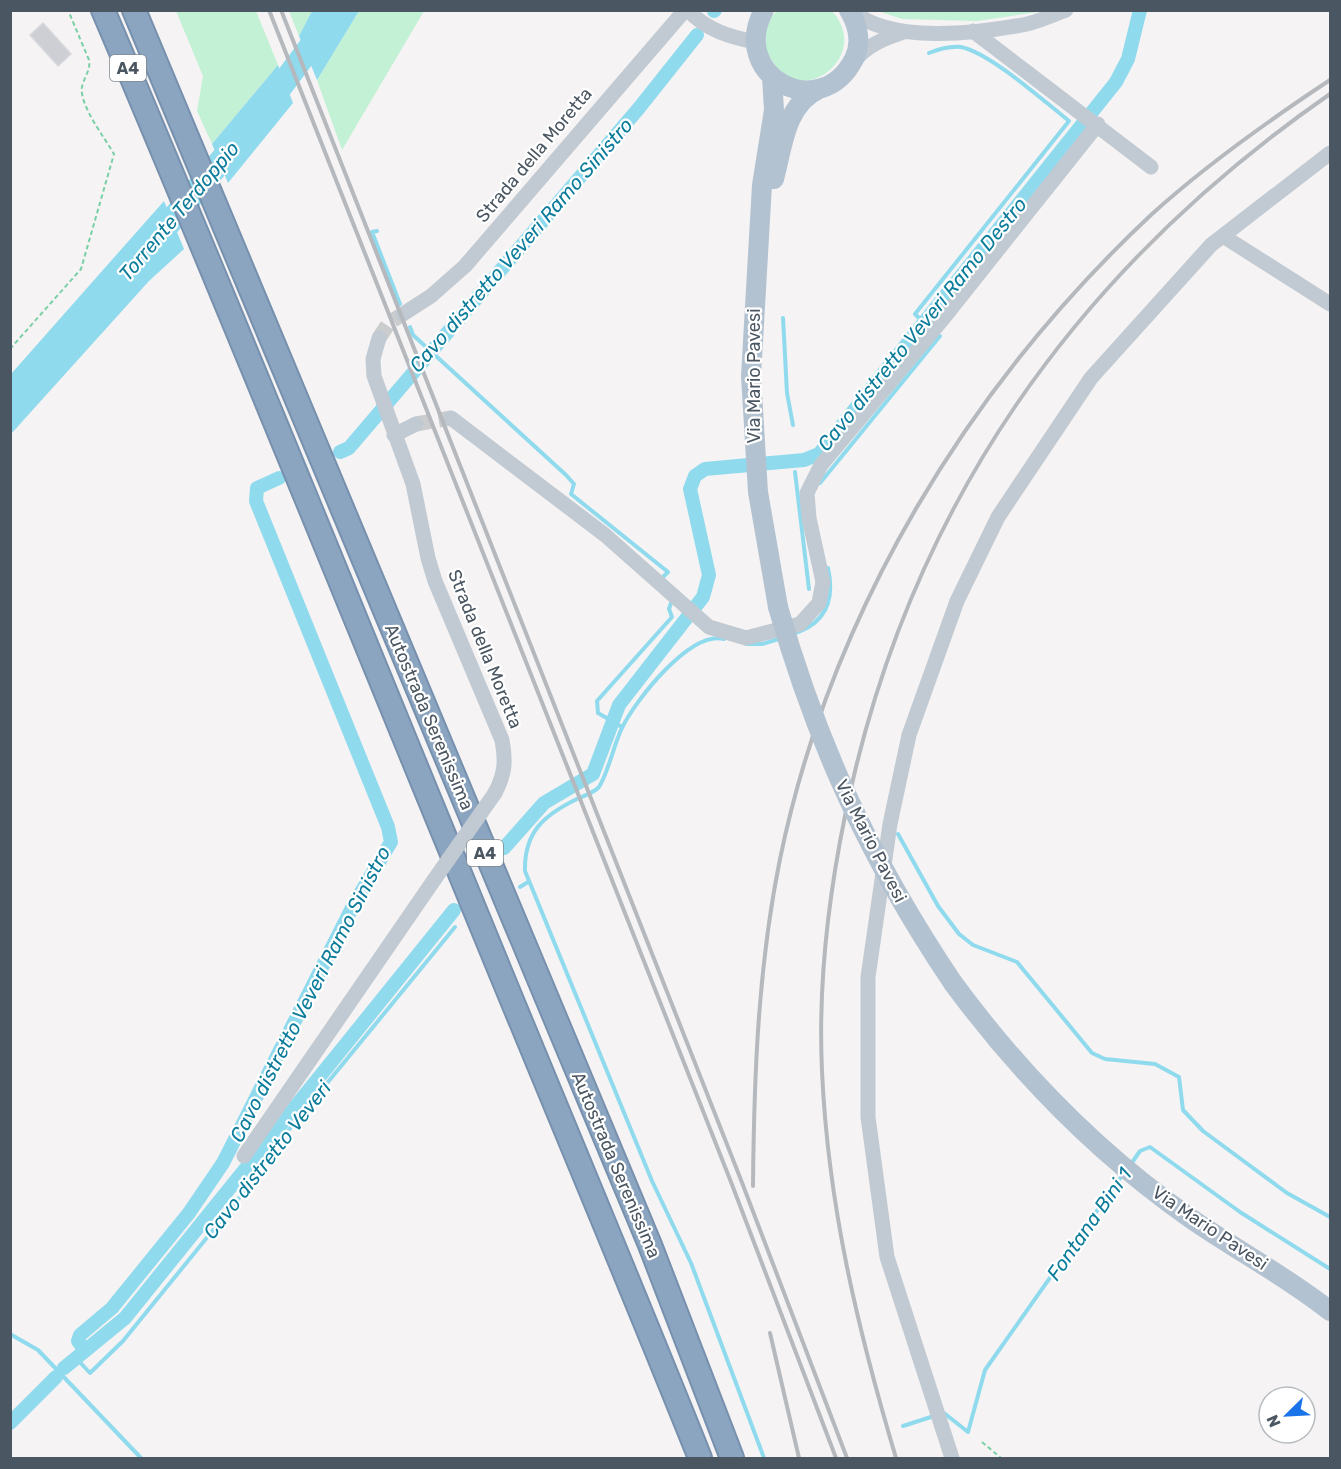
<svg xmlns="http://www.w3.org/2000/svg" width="1341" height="1469" font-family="Rubik,sans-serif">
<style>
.green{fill:#c3f1d5}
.water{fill:#90daee}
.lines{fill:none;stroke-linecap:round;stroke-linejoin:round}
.stream{stroke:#90daee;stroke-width:4}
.canal{stroke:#90daee;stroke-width:14}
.river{stroke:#90daee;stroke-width:24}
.building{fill:#cdcfd5;stroke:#d7d9de;stroke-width:1.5}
.minor-tunnel{stroke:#caccce;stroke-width:15;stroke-dasharray:15 8;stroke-linecap:butt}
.highway-casing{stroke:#7690ad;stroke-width:26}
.path{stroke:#7ad0a6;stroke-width:2;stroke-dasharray:4.5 3;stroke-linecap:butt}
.minor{stroke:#c1cad2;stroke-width:15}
.major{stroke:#b3c2d1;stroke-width:20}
.highway{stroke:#8ba5c1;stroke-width:22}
.rail{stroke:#b5b8bd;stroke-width:4}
.minor-bridge{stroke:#c1cad2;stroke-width:15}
.major-bridge{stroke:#b3c2d1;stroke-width:20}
.labels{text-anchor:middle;stroke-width:4.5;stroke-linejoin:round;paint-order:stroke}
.shield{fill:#fff;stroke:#808990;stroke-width:1.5}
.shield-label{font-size:16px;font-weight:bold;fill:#4a5661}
.street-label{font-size:18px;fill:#4a5661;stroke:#fff}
.water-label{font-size:20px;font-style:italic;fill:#0c7c9b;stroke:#fff}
</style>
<rect width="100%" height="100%" fill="#f5f3f3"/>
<path class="green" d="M 831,10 C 873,54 804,108 775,65 C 770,58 765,53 766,44 C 766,30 766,21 777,11 Z
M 176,11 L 256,11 L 278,65 L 212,144 L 197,111 L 203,76 Z
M 289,11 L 312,11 L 299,36 Z
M 359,11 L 424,11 L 342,150 L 317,80 Z
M 878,11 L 1044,11 L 977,21 L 902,19 Z"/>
<path class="water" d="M 312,11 L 359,11 L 317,80 L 299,36 Z
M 278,65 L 293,103 L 228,183 L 212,144 Z
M 164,201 L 184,249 L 149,281 L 11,434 L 11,374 Z"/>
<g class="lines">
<path class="stream" d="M 377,231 L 372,232 L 400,304
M 783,318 L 787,393 L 793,425
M 920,319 L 915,314 L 1069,121 C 1044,101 990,53 961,47 C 950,46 939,49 929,53
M 410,327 L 413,335 L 566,475 L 574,484 L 571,494 L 668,572 L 661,579
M 795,472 L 809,589
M 820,483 L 940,336
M 792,634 C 826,624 835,600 828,568
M 724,639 C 690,630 635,701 622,728 C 615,741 606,780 598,788 C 593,793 583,796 577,799 C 544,815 524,832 525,871 L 652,1181 L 691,1263 L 764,1458
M 746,644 L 762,644 L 782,638
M 622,727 L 598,713 L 597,701 L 672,617 L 669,609 L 672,600
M 898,834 L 938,906 L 959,934 L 973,945 L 1017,962 L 1092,1053 L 1105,1059 L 1155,1064 L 1179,1077 L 1183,1110 L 1203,1131 L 1287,1193 L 1330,1217
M 520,887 L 528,882
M 1131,1164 L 1140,1151 L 1150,1147 L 1240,1212 L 1330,1269
M 10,1334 L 38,1350 L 141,1458
M 75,1357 L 90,1373 L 123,1341 L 248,1187 L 260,1165 L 455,927
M 944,1413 L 968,1432 L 985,1370 L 1123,1174
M 903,1426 L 934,1416"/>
<path class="canal" d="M 714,11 L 715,10
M 340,452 L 349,448 L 639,108 L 697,35
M 504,848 L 544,803 L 593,774 L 619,705 L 703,597 L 709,575 L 690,489 L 695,476 L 705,469 L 804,460 L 819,454 L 1116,82 L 1128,59 L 1140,10
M 84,1349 L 78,1341 L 80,1335 L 112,1308 L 189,1213 L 223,1163 L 354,904 L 391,842 L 388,827 L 256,501 L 257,488 L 279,478
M 64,1368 L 125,1318 L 454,910
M 10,1423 L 56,1377"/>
<path class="river" d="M 264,109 L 338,10
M 151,245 L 240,138"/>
</g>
<path class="building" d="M 43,23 L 71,54 L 58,66 L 30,35 Z"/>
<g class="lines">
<path class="minor-tunnel" d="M 379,338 L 389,323 L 403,314
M 416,424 L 451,418"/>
<g class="highway-casing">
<path id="highway" d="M 103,10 C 226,298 342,587 461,876 C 540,1070 622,1263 700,1458
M 134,10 L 650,1245 L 732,1458"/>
</g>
<path class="path" d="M 10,349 L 81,269 L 114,154 C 105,138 79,105 82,87 C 84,77 91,70 89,60 L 68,10
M 982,1442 L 1001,1458"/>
<path class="minor" d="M 688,10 C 706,30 730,37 755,42
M 852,10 C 888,45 981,33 1027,24 C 1040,21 1053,15 1066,10
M 973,31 L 1151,167
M 854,62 C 866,45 886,38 904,32
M 1223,236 L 1330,304
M 403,314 L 431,296 L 465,266 L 685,10
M 379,338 L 373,359 L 374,376 L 413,484 L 428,558 L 435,581 L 502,740 C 506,761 505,774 495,793
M 451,418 L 605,535 L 709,627 L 746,638 L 800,624 L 819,603 L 823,582 L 809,518 L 807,493 L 821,465 L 942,320 L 1098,124
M 394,435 L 416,424
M 244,1156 L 434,880
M 952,1458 L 887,1257 L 868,1117 L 868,977 L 890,824 L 909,735 L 957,601 L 998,517 L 1091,378 L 1211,245 L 1330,153"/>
<path class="major" d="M 764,10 C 728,76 820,125 854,59 C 862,43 858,25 849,10
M 772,77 L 774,110 L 762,185 L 751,376 L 758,492 L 778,607
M 774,179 C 783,146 785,105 819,89
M 953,983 C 1020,1074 1097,1153 1190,1218 C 1236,1250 1286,1276 1330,1311"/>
<use href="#highway" class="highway"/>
<path class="rail" d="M 269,10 L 731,1182 L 836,1458
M 281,10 L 741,1180 L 847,1458
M 753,1186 C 754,1076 758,967 780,859 C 831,612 968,386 1152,214 C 1207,164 1268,121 1330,80
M 770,1333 L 799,1458
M 896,1458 C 858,1330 828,1206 822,1071 C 818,985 828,899 845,816 C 907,510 1075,271 1330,94"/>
<path class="minor-bridge" d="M 434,880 L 495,793"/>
<path class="major-bridge" d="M 778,607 C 818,747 871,861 953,983"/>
</g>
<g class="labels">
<g class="shield">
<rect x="110" y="55" width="36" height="26" rx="4.5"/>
<rect x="467" y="840" width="36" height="26" rx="4.5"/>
</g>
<g class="shield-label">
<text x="128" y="74">A4</text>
<text x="485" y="859">A4</text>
</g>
<g class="street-label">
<text transform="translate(534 155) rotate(-50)" y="6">Strada della Moretta</text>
<text transform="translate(754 376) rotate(-90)" y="6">Via Mario Pavesi</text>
<text transform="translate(485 649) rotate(68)" y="6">Strada della Moretta</text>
<text transform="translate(429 717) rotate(67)" y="6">Autostrada Serenissima</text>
<text transform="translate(871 841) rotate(63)" y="6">Via Mario Pavesi</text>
<text transform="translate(616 1165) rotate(67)" y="6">Autostrada Serenissima</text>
<text transform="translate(1210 1228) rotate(34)" y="6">Via Mario Pavesi</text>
</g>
<g class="water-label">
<text transform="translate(179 211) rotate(-50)" y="7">Torrente Terdoppio</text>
<text transform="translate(521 245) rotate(-49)" y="7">Cavo distretto Veveri Ramo Sinistro</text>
<text transform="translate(922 324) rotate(-51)" y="7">Cavo distretto Veveri Ramo Destro</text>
<text transform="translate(310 994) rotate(-63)" y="7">Cavo distretto Veveri Ramo Sinistro</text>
<text transform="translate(267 1160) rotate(-52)" y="7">Cavo distretto Veveri</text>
<text transform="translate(1089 1224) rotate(-55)" y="7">Fontana Bini 1</text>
</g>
</g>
<rect width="1341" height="1469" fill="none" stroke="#4a5661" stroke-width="24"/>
<g transform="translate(1287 1415) rotate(246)"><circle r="28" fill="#ffffff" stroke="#b7bbc0" stroke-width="1.5"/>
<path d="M0-4.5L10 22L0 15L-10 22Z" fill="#1a73e8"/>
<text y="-9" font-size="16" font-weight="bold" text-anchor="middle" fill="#4a5661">N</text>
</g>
</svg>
